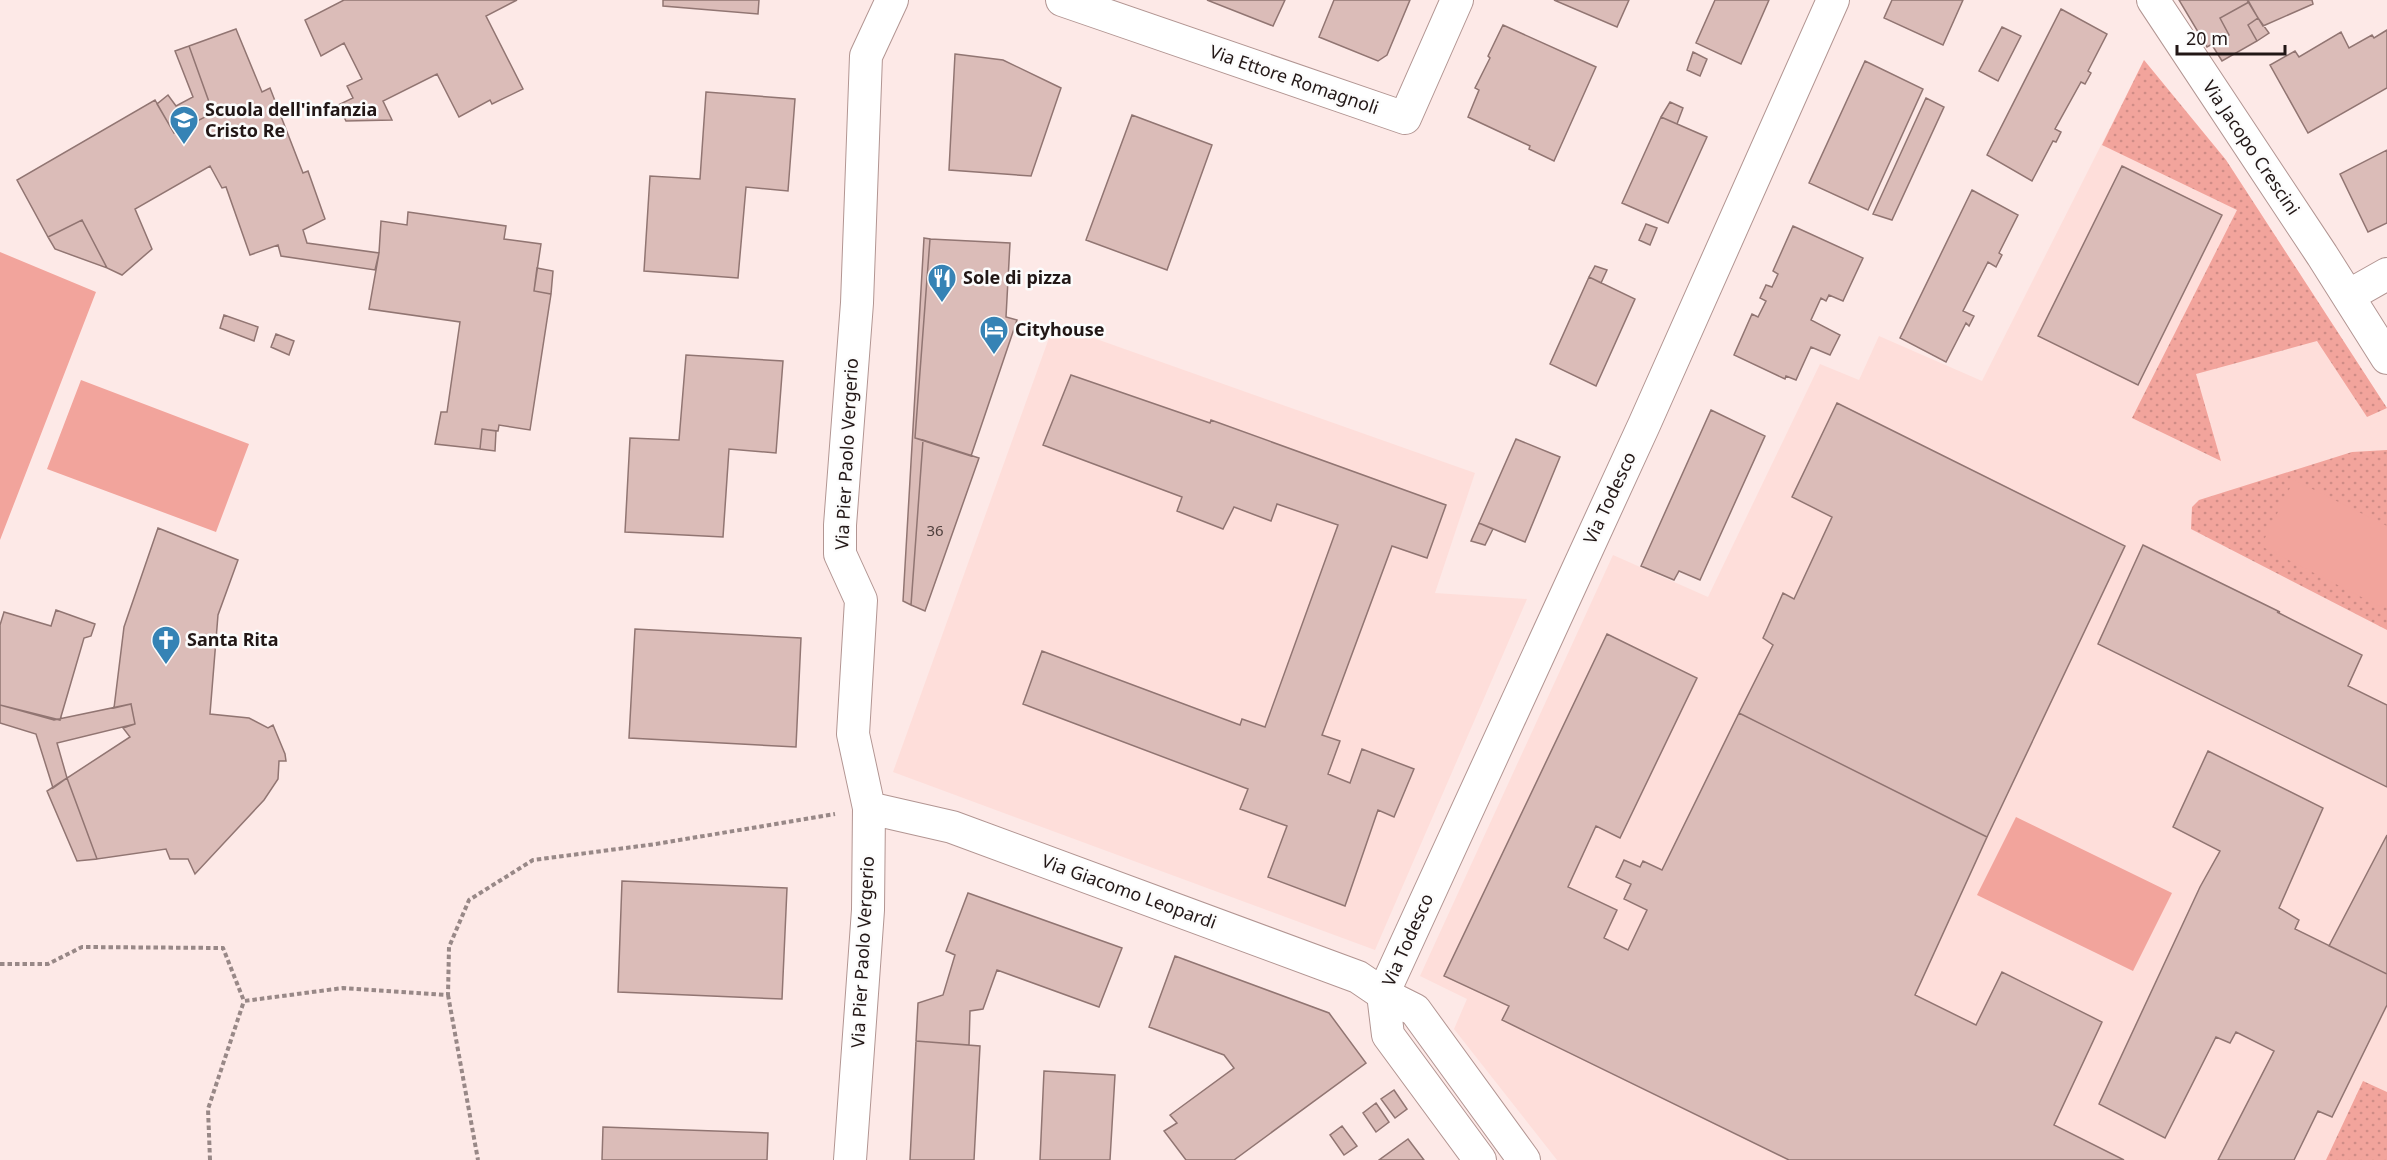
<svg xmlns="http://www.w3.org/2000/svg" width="2387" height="1160" font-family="'Noto Sans',sans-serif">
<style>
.built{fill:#fededa}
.grass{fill:url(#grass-dots)}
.park{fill:#f2a49c}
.building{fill:#dbbcb8;stroke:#917572;stroke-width:1.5}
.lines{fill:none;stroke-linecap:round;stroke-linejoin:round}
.minor-casing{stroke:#b29592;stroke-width:34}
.path{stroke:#988887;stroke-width:4;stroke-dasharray:4.5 3;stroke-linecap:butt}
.minor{stroke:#fff;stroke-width:32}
.labels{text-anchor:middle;stroke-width:5;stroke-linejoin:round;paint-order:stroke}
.number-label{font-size:15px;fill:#50403e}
.street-label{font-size:18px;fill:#221716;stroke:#fcfcfc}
.poi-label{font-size:18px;font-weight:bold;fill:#221716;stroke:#fcfcfc;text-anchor:start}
</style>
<defs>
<pattern id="grass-dots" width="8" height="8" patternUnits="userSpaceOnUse" patternTransform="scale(1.5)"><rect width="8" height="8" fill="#f2a49c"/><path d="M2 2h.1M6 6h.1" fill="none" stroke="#cf8c86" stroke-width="1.8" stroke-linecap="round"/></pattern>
</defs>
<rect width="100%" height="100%" fill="#fde9e7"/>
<path class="built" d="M 2144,60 L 2226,160 L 2387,408 L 2387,1160 L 1557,1160 L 1454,1029 L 1467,999 L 1420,976 L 1613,555 L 1708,597 L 1820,364 L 1859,380 L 1879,336 L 1982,381 Z
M 1054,324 L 1475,473 L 1435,593 L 1527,599 L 1375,950 L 893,772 Z"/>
<path class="grass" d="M 2144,60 L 2226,160 L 2387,408 L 2367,417 L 2317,341 L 2196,374 L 2221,461 L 2132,418 L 2237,210 L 2102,145 Z
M 2387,450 L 2387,630 L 2191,529 L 2192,507 L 2199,500 L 2352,452 Z
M 2363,1081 L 2387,1092 L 2387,1160 L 2326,1160 Z"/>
<path class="park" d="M 0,252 L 96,292 L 0,540 Z
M 81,380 L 249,444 L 216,532 L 47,469 Z
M 2294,480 L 2387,526 L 2387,600 L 2383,608 L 2261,546 Z
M 2016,817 L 2172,893 L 2133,971 L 1977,895 Z"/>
<path class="building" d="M 344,0 L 517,0 L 486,16 L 523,89 L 492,104 L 490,100 L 459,117 L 437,74 L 383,101 L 392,120 L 346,121 L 338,105 L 353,98 L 347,86 L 362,79 L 344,43 L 321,56 L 305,20 Z
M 663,0 L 759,0 L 758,14 L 663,6 Z
M 1207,0 L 1285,0 L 1273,26 Z
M 1334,0 L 1410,0 L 1387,55 L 1378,61 L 1319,37 Z
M 1554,0 L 1629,0 L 1617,27 Z
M 1715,0 L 1769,0 L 1741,64 L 1696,43 Z
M 1892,0 L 1963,0 L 1943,45 L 1884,18 Z
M 2179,0 L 2247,0 L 2249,2 L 2220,18 L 2229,35 L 2207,47 Z
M 2247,0 L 2312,0 L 2313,4 L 2263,26 Z
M 2249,2 L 2258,18 L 2248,25 L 2257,41 L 2222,61 L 2212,45 L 2229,35 L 2220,18 Z
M 2061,9 L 2107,34 L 2088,71 L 2091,73 L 2085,84 L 2081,82 L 2055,129 L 2061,132 L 2056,142 L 2053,141 L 2032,181 L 1987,155 Z
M 2258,18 L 2269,33 L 2257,41 L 2248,25 Z
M 1503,25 L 1596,67 L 1554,161 L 1529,149 L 1530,146 L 1468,117 L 1479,90 L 1475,88 L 1490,58 L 1488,56 Z
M 2002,27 L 2021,36 L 1998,81 L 1979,71 Z
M 236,29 L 262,92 L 270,88 L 303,173 L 308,171 L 325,219 L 303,230 L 307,243 L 379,253 L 375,270 L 281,256 L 278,245 L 250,255 L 226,187 L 222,188 L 210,166 L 135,209 L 152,249 L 122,275 L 107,268 L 82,220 L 48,237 L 17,180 L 155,100 L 174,133 L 213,113 L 189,46 Z
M 2387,30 L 2387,88 L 2308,133 L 2270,65 L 2295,51 L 2299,57 L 2341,32 L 2349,48 L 2372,35 L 2374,38 Z
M 189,46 L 213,113 L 174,133 L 157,104 L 168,95 L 176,106 L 193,97 L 175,51 Z
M 1693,52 L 1707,59 L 1700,76 L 1687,70 Z
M 955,54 L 1003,60 L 1061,88 L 1031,176 L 949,170 Z
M 1865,61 L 1923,89 L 1868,210 L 1809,183 Z
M 706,92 L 795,99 L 788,191 L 746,187 L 738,278 L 644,271 L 650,176 L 700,179 Z
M 1926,98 L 1944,107 L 1892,220 L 1873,214 Z
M 1670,102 L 1683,108 L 1677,124 L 1661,117 Z
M 1132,115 L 1212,145 L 1167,270 L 1086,240 Z
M 1661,117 L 1707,137 L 1668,223 L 1622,203 Z
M 2387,150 L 2387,223 L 2368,232 L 2340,174 Z
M 2122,166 L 2222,215 L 2138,385 L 2038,336 Z
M 1972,190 L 2018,215 L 1999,253 L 2002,255 L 1996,267 L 1988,262 L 1963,311 L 1974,316 L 1969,326 L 1966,323 L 1946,362 L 1900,338 Z
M 408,212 L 506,226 L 504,239 L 541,244 L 534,291 L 551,294 L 530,430 L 499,425 L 498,431 L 482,429 L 480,449 L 435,444 L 441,412 L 447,412 L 460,322 L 369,309 L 379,253 L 381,221 L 407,225 Z
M 82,220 L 107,268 L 55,249 L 48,237 Z
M 1646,224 L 1657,228 L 1650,245 L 1639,240 Z
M 1793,226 L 1863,258 L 1843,301 L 1829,295 L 1826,301 L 1821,298 L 1811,320 L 1840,335 L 1830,355 L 1811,347 L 1796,380 L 1786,376 L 1785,379 L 1734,355 L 1752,314 L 1758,317 L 1766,301 L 1760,298 L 1766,285 L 1772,287 L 1778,274 L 1773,271 Z
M 924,238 L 930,239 L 915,438 L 923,440 L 911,605 L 903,601 Z
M 930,239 L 1010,243 L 1006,317 L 1017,320 L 971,456 L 915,438 Z
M 1595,266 L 1607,270 L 1601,283 L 1589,277 Z
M 537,268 L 553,271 L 551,294 L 534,291 Z
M 1589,277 L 1635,299 L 1596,386 L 1550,364 Z
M 224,315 L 258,327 L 254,341 L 220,328 Z
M 276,334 L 294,341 L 289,355 L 271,347 Z
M 686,355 L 783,361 L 776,453 L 729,449 L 723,537 L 625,532 L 630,438 L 679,440 Z
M 1071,375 L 1210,423 L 1211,420 L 1446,505 L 1427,558 L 1392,546 L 1322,735 L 1340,741 L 1328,774 L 1350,783 L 1362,749 L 1414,769 L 1394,817 L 1378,810 L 1345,906 L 1268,877 L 1287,826 L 1240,809 L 1248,789 L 1023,704 L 1042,651 L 1240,725 L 1242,719 L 1265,727 L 1338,525 L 1277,504 L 1271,521 L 1234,507 L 1223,529 L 1177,511 L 1182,497 L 1043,445 Z
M 1837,403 L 2125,546 L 1987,837 L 1739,713 L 1773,645 L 1763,638 L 1783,593 L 1794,599 L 1832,517 L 1792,497 Z
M 1711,410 L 1765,436 L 1700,580 L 1679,571 L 1674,580 L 1641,566 Z
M 482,429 L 496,431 L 495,451 L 480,449 Z
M 1516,439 L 1560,457 L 1525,542 L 1479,523 Z
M 923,440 L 979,458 L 925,611 L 911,605 Z
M 1479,523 L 1493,529 L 1485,545 L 1471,541 Z
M 158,528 L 238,560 L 218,615 L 210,714 L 249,718 L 268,728 L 273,725 L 285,754 L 286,761 L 279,761 L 278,779 L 264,800 L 195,874 L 188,859 L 170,859 L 166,849 L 97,859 L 67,778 L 130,737 L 123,728 L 135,724 L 131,704 L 114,708 L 124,627 Z
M 2143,545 L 2280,612 L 2277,612 L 2362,655 L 2348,686 L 2387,705 L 2387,787 L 2098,644 Z
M 56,610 L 95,624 L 91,636 L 84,638 L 60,720 L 0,705 L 0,625 L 4,612 L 51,626 Z
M 635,629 L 801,638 L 796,747 L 629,738 Z
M 1607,634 L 1697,678 L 1620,838 L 1596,826 L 1568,887 L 1617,910 L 1604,938 L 1628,950 L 1647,910 L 1624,899 L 1631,884 L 1616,877 L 1624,860 L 1640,867 L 1643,861 L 1662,870 L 1739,713 L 1987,837 L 1915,995 L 1976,1025 L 2002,972 L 2102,1022 L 2054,1125 L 2124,1160 L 1789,1160 L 1502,1020 L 1509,1006 L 1444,976 Z
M 131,704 L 135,724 L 57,743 L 67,778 L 53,788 L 36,734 L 0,723 L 0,705 L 54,720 Z
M 2208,751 L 2323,808 L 2279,908 L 2299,920 L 2295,929 L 2387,974 L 2387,1005 L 2332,1117 L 2318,1111 L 2294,1160 L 2218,1160 L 2274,1051 L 2236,1032 L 2230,1043 L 2216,1037 L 2165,1138 L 2099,1104 L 2200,887 L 2220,851 L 2173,827 Z
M 67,778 L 97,859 L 77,861 L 47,791 Z
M 2387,835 L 2387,974 L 2329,946 Z
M 622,881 L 787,888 L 782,999 L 618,992 Z
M 968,893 L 1122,948 L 1099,1007 L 997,970 L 983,1009 L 970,1011 L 969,1045 L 916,1041 L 918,1003 L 943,995 L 955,955 L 946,951 Z
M 1175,956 L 1329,1013 L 1366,1063 L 1234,1160 L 1186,1160 L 1164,1131 L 1177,1123 L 1170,1115 L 1234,1068 L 1224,1055 L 1149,1027 Z
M 916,1041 L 980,1046 L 974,1160 L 910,1160 Z
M 1044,1071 L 1115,1075 L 1110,1160 L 1040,1160 Z
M 1394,1090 L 1407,1109 L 1395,1118 L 1381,1099 Z
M 1376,1103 L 1389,1122 L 1376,1132 L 1363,1113 Z
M 1342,1126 L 1357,1146 L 1344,1155 L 1330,1135 Z
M 603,1127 L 768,1133 L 767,1160 L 602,1160 Z
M 1408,1139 L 1424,1160 L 1379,1160 Z"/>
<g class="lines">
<g class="minor-casing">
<path id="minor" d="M 1062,0 L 1405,118 L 1457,0
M 2153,0 L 2322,255 L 2387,358
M 2348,296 L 2387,274
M 869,808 L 952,827 L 1358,977 L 1383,994 L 1415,1010 L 1524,1160
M 1383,994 L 1644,425 L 1833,0
M 1383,994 L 1388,1035 L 1480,1160
M 850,1160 L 868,910 L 869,808 L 853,734 L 861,600 L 840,554 L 840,525 L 857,303 L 866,56 L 892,0"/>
</g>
<path class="path" d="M 0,964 L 48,964 L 82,947 L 223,948 L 244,1001 L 343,988 L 448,995 L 449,947 L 469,900 L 533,860 L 656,844 L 835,814
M 448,995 L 478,1160
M 210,1160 L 208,1109 L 244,1001"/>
<use href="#minor" class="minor"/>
</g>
<defs>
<g id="school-pin" transform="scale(1.5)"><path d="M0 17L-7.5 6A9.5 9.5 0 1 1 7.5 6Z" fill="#3683b5" stroke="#fcfcfc"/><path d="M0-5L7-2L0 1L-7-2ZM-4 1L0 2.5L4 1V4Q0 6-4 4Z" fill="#fff"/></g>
<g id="restaurant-pin" transform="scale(1.5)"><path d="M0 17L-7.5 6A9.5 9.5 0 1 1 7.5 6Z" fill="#3683b5" stroke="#fcfcfc"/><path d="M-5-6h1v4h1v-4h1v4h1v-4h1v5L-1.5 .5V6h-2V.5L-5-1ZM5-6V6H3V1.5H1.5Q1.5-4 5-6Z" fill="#fff"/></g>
<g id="hotel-pin" transform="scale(1.5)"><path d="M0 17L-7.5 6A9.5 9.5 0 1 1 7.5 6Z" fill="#3683b5" stroke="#fcfcfc"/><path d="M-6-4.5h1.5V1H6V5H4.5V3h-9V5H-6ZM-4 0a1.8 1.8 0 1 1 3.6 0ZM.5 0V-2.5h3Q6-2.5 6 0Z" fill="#fff"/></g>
<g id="church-pin" transform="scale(1.5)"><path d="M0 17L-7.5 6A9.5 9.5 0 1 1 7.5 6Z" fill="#3683b5" stroke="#fcfcfc"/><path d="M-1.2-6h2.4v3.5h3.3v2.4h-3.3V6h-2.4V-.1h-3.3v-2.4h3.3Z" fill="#fff"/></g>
</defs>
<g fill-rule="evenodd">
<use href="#school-pin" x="184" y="120"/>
<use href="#restaurant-pin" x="942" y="278"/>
<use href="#hotel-pin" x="994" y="330"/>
<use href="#church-pin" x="166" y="640"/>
</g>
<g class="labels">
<g class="number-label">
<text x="935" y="536">36</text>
</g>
<g class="street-label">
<text transform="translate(1294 80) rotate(19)" y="6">Via Ettore Romagnoli</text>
<text transform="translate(2251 148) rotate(56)" y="6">Via Jacopo Crescini</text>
<text transform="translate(847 454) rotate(-87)" y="6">Via Pier Paolo Vergerio</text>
<text transform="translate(1610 498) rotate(-65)" y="6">Via Todesco</text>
<text transform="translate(1129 892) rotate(20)" y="6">Via Giacomo Leopardi</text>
<text transform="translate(1408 940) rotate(-66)" y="6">Via Todesco</text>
<text transform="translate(863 952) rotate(-87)" y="6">Via Pier Paolo Vergerio</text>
</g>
<g class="poi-label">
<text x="205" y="116">Scuola dell'infanzia<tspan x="205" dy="21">Cristo Re</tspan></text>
<text x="963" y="284">Sole di pizza</text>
<text x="1015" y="336">Cityhouse</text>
<text x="187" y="646">Santa Rita</text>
</g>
</g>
<path d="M2177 45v9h108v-9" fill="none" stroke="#221716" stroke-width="3"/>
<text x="2186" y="45" font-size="18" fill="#221716" stroke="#fcfcfc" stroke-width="4.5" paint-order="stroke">20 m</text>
</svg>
